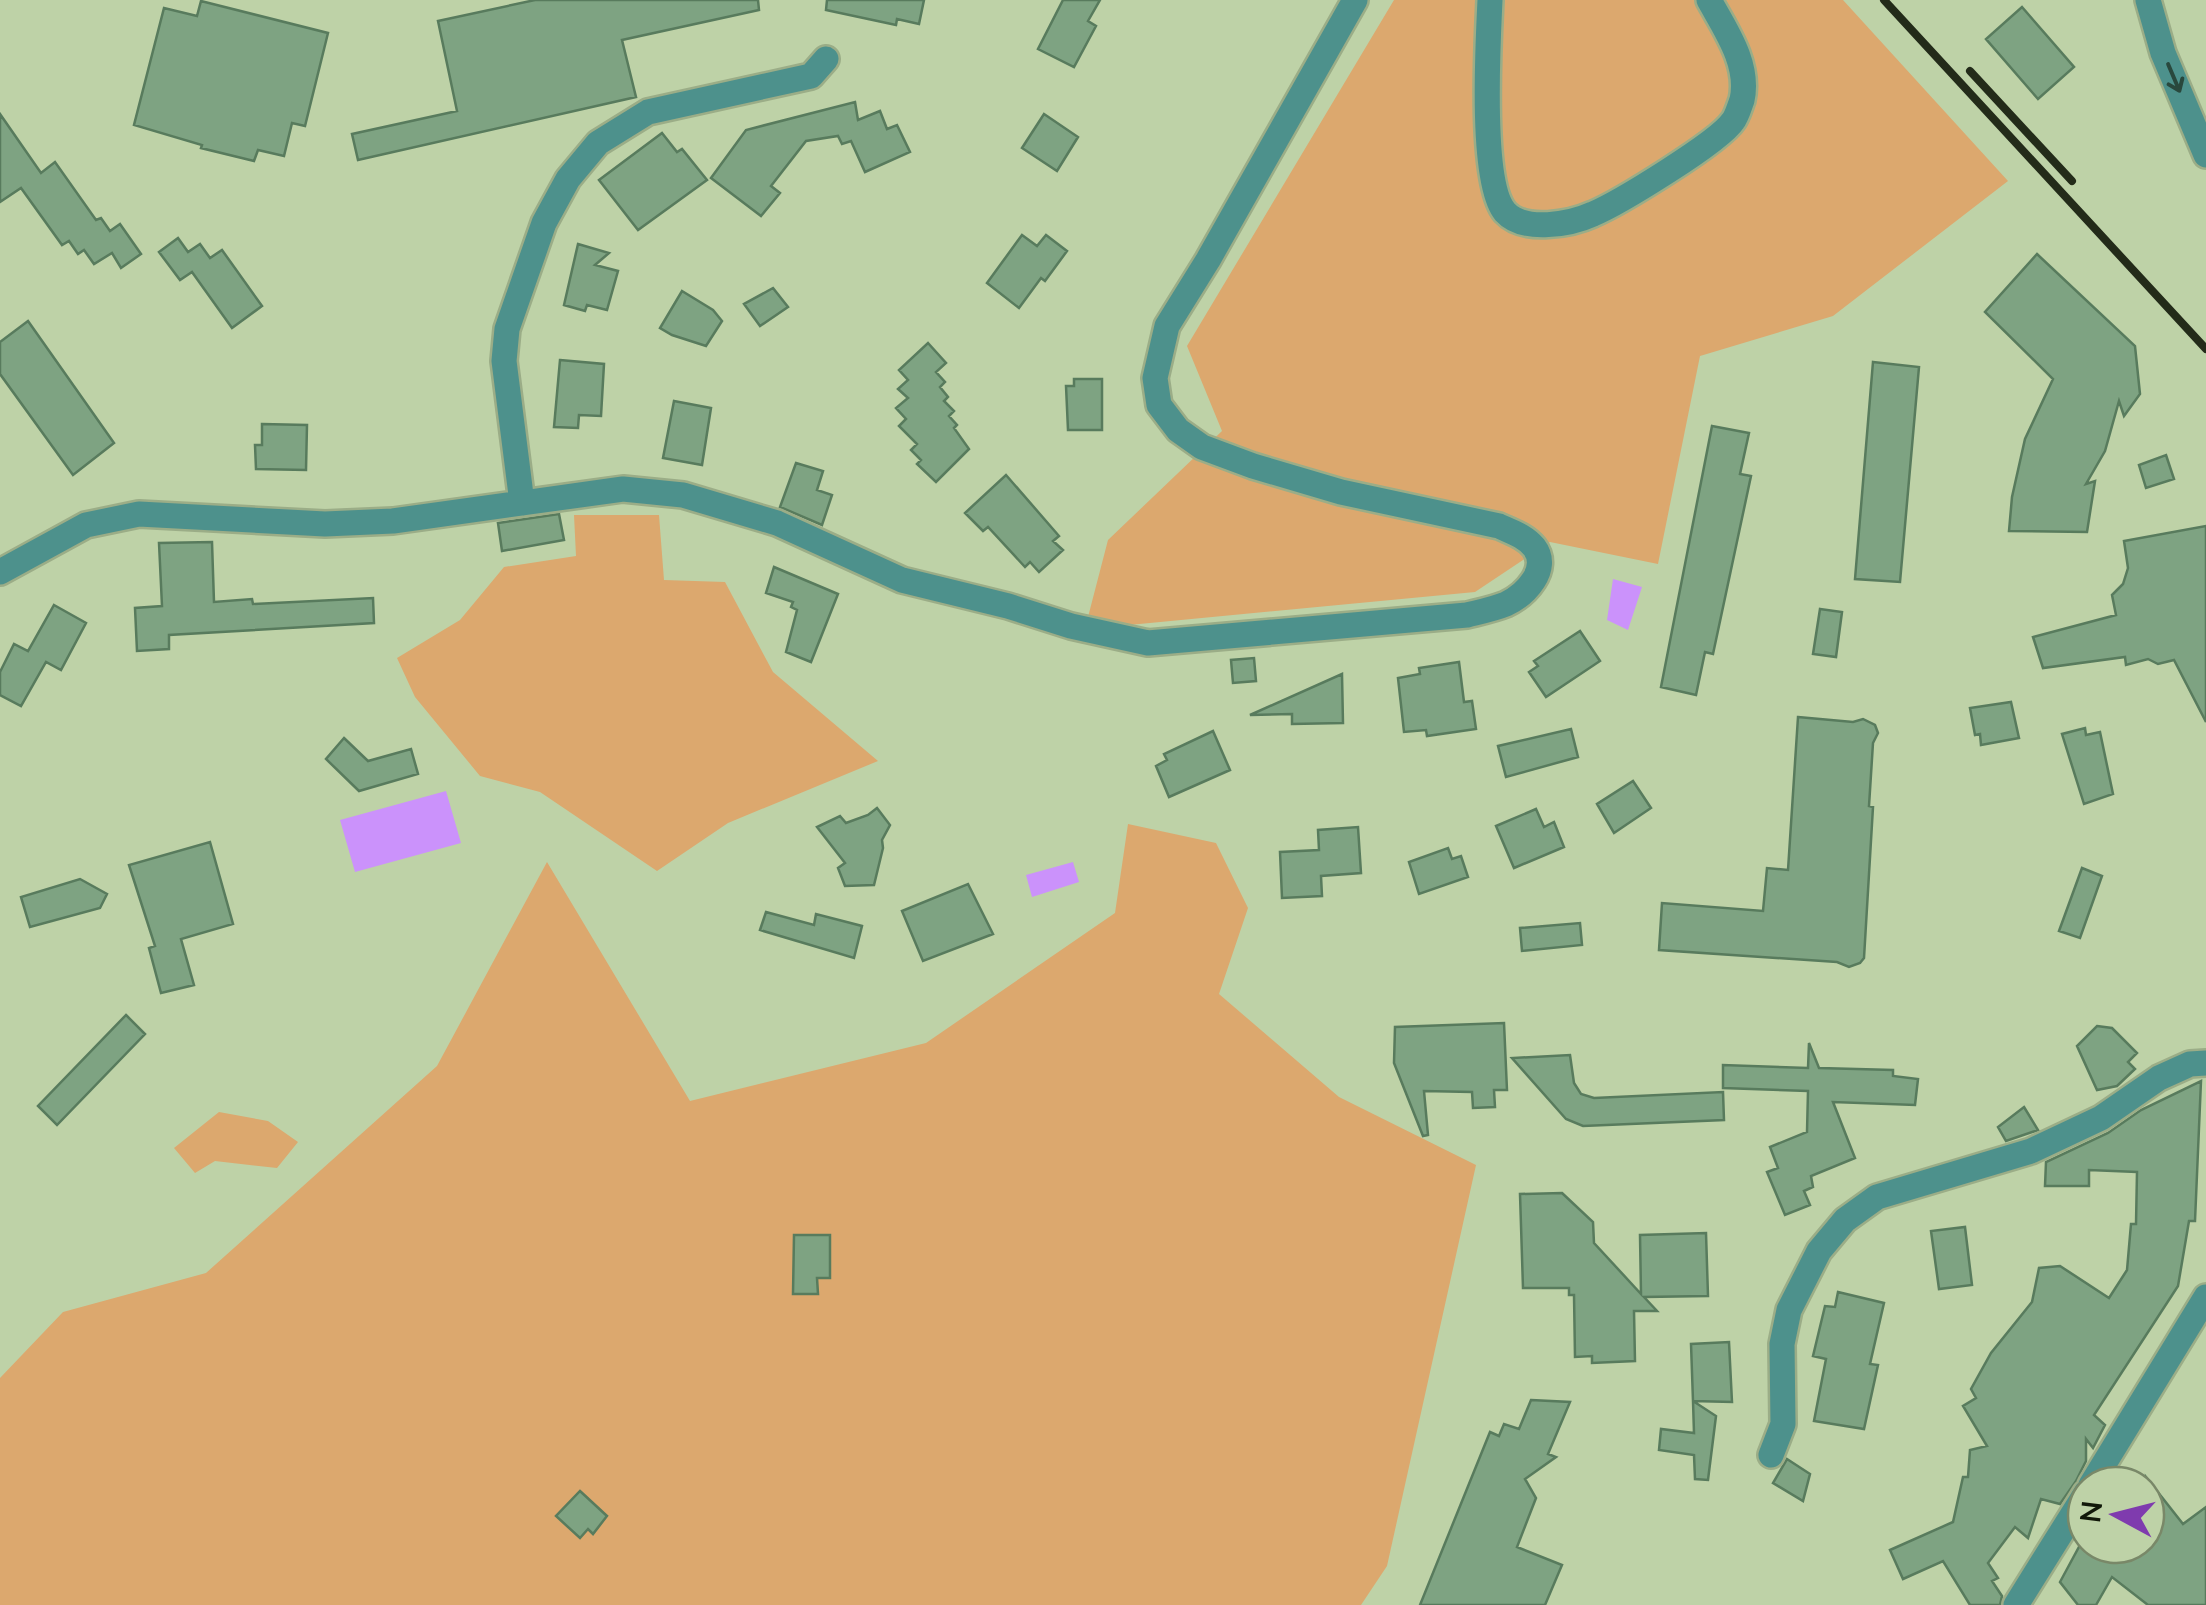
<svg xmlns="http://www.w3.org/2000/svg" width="2206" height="1605" font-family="Lato,sans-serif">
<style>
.green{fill:#dca86e}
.water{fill:#cb92fb}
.building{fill:#7ea382;stroke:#587b5d;stroke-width:2.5}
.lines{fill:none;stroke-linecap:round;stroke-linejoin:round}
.minor-casing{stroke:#9bad87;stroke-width:30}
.tertiary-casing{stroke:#9bad87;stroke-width:30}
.minor{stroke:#4d918c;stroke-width:25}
.tertiary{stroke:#4d918c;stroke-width:25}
.rail{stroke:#232b19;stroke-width:8}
.oneway{stroke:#29483d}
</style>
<rect width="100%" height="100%" fill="#bed2a7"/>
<path class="green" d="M 1394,0 L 1843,0 L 2008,181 L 1833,316 L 1700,356 L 1658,564 L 1550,542 L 1475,592 L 1129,625 L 1088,617 L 1108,540 L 1222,431 L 1187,346 Z
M 574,515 L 659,515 L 664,580 L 725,582 L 773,672 L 878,761 L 728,823 L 657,871 L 540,792 L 480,776 L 415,697 L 397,658 L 460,620 L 504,567 L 576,556 Z
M 1128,824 L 1216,843 L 1248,908 L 1219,994 L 1339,1097 L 1476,1165 L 1387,1566 L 1361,1605 L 0,1605 L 0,1378 L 63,1312 L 206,1273 L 437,1066 L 547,862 L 690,1101 L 926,1043 L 1115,913 Z
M 219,1112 L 268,1121 L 298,1142 L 277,1168 L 215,1161 L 195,1173 L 174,1148 Z"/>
<path class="water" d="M 1613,579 L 1642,587 L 1628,630 L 1607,620 Z
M 446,791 L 461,843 L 355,872 L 340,820 Z
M 1073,862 L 1079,882 L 1032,897 L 1026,875 Z"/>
<path class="building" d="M 535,0 L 758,0 L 759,10 L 622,40 L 636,97 L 358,160 L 352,134 L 457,111 L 438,21 Z
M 827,0 L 924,0 L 919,24 L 897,19 L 896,25 L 826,10 Z
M 1063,0 L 1100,0 L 1088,21 L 1096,26 L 1074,67 L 1038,49 Z
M 201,1 L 328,33 L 305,126 L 292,123 L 284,156 L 258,150 L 254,161 L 201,148 L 202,145 L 134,125 L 164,8 L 197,16 Z
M 2022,7 L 2074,67 L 2038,99 L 1986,39 Z
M 855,102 L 858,120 L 880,111 L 887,129 L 897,125 L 910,152 L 865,172 L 851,141 L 842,144 L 838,136 L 806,141 L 771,186 L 780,193 L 761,216 L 711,178 L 746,130 Z
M 0,114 L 41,173 L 55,162 L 96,220 L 101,218 L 110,231 L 120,224 L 141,254 L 121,268 L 112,253 L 94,264 L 84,250 L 78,254 L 69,241 L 62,245 L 21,188 L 0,202 Z
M 1044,114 L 1078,137 L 1057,171 L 1022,148 Z
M 662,133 L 677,152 L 682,149 L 707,180 L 638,230 L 599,180 Z
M 1022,235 L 1037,246 L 1046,235 L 1067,251 L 1045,281 L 1041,278 L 1019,308 L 987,283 Z
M 178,238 L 188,252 L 200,244 L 210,258 L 222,250 L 262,306 L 232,328 L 192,272 L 180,280 L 159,252 Z
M 578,244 L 609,253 L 595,265 L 618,271 L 607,310 L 587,305 L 585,311 L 564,305 Z
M 2037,254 L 2135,346 L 2140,394 L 2124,416 L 2119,401 L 2105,451 L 2086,484 L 2095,481 L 2087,532 L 2009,531 L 2012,497 L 2025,439 L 2053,379 L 1985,312 Z
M 773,288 L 788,307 L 760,326 L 744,304 Z
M 682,291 L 713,310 L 722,321 L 706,346 L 672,335 L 660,328 Z
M 28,321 L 114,443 L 73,475 L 0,374 L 0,342 Z
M 928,343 L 946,363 L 936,372 L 945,382 L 940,387 L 948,397 L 944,401 L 954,411 L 949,416 L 957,425 L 954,428 L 969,449 L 936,482 L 917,464 L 921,460 L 911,450 L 917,444 L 899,426 L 906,419 L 896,408 L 908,398 L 898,389 L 908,380 L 899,370 Z
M 560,360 L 604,364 L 601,416 L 579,415 L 578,428 L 554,427 Z
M 1873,362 L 1919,367 L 1900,582 L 1855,579 Z
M 1074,379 L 1102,379 L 1102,430 L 1068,430 L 1066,386 L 1074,386 Z
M 674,401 L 711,408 L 702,465 L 663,458 Z
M 262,424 L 307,425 L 306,470 L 256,469 L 255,445 L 262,445 Z
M 1712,426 L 1749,433 L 1740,474 L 1751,476 L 1713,654 L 1705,652 L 1696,695 L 1661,687 Z
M 2166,455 L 2174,479 L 2146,488 L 2139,465 Z
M 796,463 L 823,471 L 817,490 L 832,495 L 822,525 L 780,507 Z
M 1006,475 L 1059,536 L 1053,541 L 1063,550 L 1039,572 L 1030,562 L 1025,567 L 988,527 L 983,531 L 965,513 Z
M 559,514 L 564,540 L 502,551 L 498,523 Z
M 2206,526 L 2206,722 L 2174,660 L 2158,664 L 2148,659 L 2126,665 L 2125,657 L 2043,668 L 2033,637 L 2116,615 L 2112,595 L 2123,584 L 2128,568 L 2124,541 Z
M 212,542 L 214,602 L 252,599 L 253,604 L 373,598 L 374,623 L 169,635 L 169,649 L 137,651 L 135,608 L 162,606 L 159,543 Z
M 774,567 L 838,594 L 811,662 L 786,652 L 797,610 L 791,607 L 793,602 L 766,593 Z
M 54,605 L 86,623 L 61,670 L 46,662 L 21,706 L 0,695 L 0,672 L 14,644 L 28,651 Z
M 1820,609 L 1842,612 L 1836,657 L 1813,654 Z
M 1580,631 L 1600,661 L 1546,697 L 1529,672 L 1538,666 L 1534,661 Z
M 1254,658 L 1256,681 L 1233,683 L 1231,660 Z
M 1459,662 L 1464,702 L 1472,701 L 1476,729 L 1427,736 L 1426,730 L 1404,732 L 1398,678 L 1420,674 L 1419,668 Z
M 1342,674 L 1343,723 L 1292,724 L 1292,714 L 1250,715 Z
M 2011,702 L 2019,738 L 1981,745 L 1980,734 L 1975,735 L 1970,708 Z
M 1798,717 L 1853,722 L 1863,719 L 1875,725 L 1878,733 L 1873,743 L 1869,806 L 1873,807 L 1864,958 L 1860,963 L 1849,967 L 1837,962 L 1659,950 L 1662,903 L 1763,911 L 1767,868 L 1788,870 Z
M 2085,728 L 2086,735 L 2100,732 L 2113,794 L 2084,804 L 2062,734 Z
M 1571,729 L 1578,757 L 1506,777 L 1498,746 Z
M 1213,731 L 1230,770 L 1169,797 L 1156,766 L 1167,760 L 1164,754 Z
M 344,738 L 368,761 L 411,749 L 418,774 L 359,791 L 326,759 Z
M 1633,781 L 1651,808 L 1614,833 L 1597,804 Z
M 877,808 L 890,825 L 882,840 L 883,848 L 874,885 L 845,886 L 838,868 L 845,863 L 817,827 L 840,816 L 846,823 L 868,815 Z
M 1536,809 L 1544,827 L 1554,822 L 1564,847 L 1514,868 L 1496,826 Z
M 1358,827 L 1361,873 L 1321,876 L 1322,896 L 1282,898 L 1280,852 L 1319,850 L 1318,830 Z
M 210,842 L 233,924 L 181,939 L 194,985 L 161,993 L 149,948 L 155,946 L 129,865 Z
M 1448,848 L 1452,859 L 1461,856 L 1468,877 L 1419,894 L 1409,862 Z
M 2082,868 L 2102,876 L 2080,938 L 2059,931 Z
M 80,879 L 107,894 L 100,908 L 30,927 L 21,897 Z
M 968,884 L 993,934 L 923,961 L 902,911 Z
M 766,912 L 814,925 L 816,914 L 862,926 L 854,958 L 760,930 Z
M 1580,923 L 1582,945 L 1522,951 L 1520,928 Z
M 126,1015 L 145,1034 L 57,1125 L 38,1106 Z
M 1504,1023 L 1507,1090 L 1494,1090 L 1495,1107 L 1473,1108 L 1472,1092 L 1424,1091 L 1428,1135 L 1423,1136 L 1394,1063 L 1395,1027 Z
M 2097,1026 L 2112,1028 L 2137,1053 L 2128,1062 L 2135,1069 L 2117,1086 L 2097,1090 L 2077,1046 Z
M 1809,1043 L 1819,1068 L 1893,1070 L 1893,1076 L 1918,1079 L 1915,1105 L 1833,1102 L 1855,1158 L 1811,1176 L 1813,1187 L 1804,1191 L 1810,1205 L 1785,1215 L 1767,1172 L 1778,1168 L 1770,1147 L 1807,1132 L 1808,1091 L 1723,1088 L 1723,1065 L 1808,1068 Z
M 1570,1055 L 1574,1083 L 1581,1094 L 1594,1098 L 1723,1092 L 1724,1120 L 1583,1126 L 1566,1119 L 1512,1058 Z
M 2201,1081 L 2195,1221 L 2189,1221 L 2178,1286 L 2094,1415 L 2105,1425 L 2093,1448 L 2086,1439 L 2086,1461 L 2076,1481 L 2060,1504 L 2041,1499 L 2028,1538 L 2015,1527 L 1988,1563 L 1998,1578 L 1992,1581 L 2002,1596 L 2000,1605 L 1970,1605 L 1943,1561 L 1903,1579 L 1890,1550 L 1953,1522 L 1963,1477 L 1968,1477 L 1970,1450 L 1987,1446 L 1963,1406 L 1976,1398 L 1971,1389 L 1991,1353 L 2032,1302 L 2039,1268 L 2060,1266 L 2109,1298 L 2127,1270 L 2131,1224 L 2136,1224 L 2137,1172 L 2089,1170 L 2089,1186 L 2045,1186 L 2046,1162 L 2108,1133 L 2141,1110 Z
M 2024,1107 L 2038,1130 L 2006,1141 L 1998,1127 Z
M 1562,1193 L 1593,1222 L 1594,1243 L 1641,1294 L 1640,1235 L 1706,1233 L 1708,1296 L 1644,1297 L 1657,1311 L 1634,1311 L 1635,1361 L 1592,1363 L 1592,1356 L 1575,1357 L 1574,1295 L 1569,1295 L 1569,1288 L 1523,1288 L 1520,1194 Z
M 1965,1227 L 1972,1285 L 1939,1289 L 1931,1231 Z
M 794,1235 L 830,1235 L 830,1278 L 817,1278 L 818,1294 L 793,1294 Z
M 1838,1292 L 1884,1303 L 1870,1364 L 1878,1365 L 1864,1429 L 1814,1421 L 1826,1359 L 1813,1356 L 1825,1306 L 1835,1307 Z
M 1729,1342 L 1732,1402 L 1693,1401 L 1691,1344 Z
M 1531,1400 L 1570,1402 L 1548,1454 L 1556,1457 L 1525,1479 L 1536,1498 L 1517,1547 L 1562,1565 L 1545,1605 L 1420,1605 L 1490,1432 L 1499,1436 L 1504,1424 L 1519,1429 Z
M 1693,1401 L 1716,1416 L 1708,1480 L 1695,1479 L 1694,1455 L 1659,1450 L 1661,1429 L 1694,1433 Z
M 1787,1459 L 1810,1474 L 1803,1501 L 1773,1483 Z
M 2146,1477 L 2183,1524 L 2206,1507 L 2206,1605 L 2148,1605 L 2112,1577 L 2096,1605 L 2078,1605 L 2060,1582 L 2080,1545 L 2146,1545 Z
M 580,1491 L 607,1516 L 593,1534 L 588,1529 L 580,1538 L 556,1516 Z"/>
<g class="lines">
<g class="minor-casing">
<path id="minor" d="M 1490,0 C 1488,42 1480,183 1505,212 C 1524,233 1571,224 1593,214 C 1619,203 1719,142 1733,121 C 1737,116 1740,105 1742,100 C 1750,64 1725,29 1709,0
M 2148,0 L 2163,53 L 2206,155
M 522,503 L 504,361 L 507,329 L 544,223 L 568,179 L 598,143 L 648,112 L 811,76 L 826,59
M 0,572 L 86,525 L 139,514 L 325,524 L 393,521 L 623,489 L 683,495 L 777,523 L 902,580 L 1008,606 L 1071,626 L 1148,643 L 1467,615 C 1479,612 1494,609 1506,604 C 1525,595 1551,569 1534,547 C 1525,536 1512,532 1499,526 L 1341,492 L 1253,466 L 1202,447 L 1178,430 L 1159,405 L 1155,378 L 1167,326 L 1208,260 L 1355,0
M 1771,1455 L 1783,1424 L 1782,1344 L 1789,1310 L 1819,1251 L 1845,1220 L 1877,1197 L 2031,1151 L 2101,1118 L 2159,1078 L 2190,1064 L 2206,1063"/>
</g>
<g class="tertiary-casing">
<path id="tertiary" d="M 2091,1485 L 2206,1297
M 2016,1605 L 2086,1493"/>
</g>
<use href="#minor" class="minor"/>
<use href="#tertiary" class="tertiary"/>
<path class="rail" d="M 1884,0 L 2206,349
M 1970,71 L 2072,181"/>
</g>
<defs><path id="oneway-shaft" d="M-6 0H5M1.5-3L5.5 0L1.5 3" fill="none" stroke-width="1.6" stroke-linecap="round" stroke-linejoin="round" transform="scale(2.5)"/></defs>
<use class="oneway" href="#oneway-shaft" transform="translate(2174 78) rotate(67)"/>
<g transform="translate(2116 1515) rotate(277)"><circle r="48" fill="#bed2a7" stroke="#798868" stroke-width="2.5"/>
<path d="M0-8L18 38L0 25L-18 38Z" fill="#7f3bae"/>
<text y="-15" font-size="28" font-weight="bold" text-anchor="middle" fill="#111809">N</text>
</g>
</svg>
